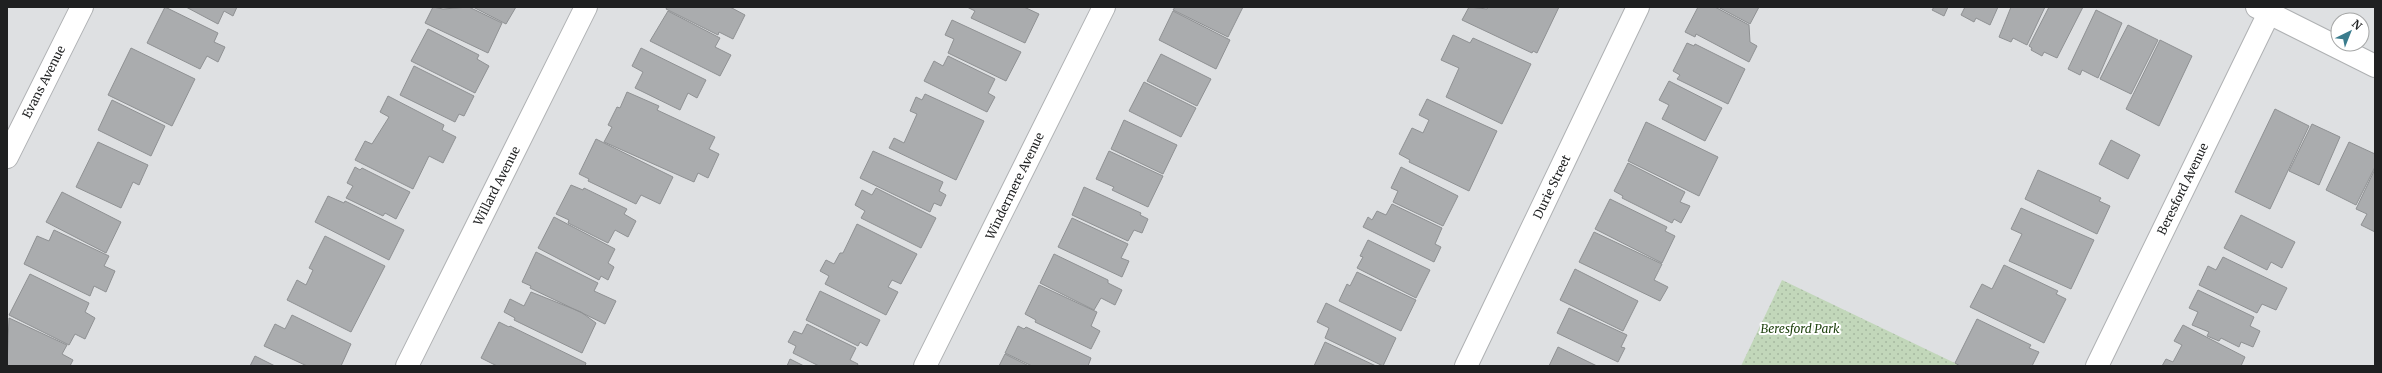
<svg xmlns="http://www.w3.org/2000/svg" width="2382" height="373" font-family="Merriweather,serif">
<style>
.park{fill:url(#park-dots)}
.building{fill:#aaacae;stroke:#8f9193}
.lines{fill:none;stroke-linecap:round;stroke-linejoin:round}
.minor-casing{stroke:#afb1b3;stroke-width:24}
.minor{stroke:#fff;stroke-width:22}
.labels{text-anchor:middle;stroke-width:4;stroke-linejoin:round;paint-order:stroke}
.street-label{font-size:12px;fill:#1f2021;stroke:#fff}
.park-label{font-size:12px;font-style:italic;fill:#1c3f0b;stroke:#fff}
</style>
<defs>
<pattern id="park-dots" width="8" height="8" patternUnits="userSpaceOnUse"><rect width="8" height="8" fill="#c2d7ba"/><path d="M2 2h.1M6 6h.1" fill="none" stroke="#a6b8a0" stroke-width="1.8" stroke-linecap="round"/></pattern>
</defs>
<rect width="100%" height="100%" fill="#dee0e2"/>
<path class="park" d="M 1782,280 L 1961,366 L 1741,366 Z"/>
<path class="building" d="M 165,7 L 218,33 L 214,42 L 225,47 L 218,62 L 207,56 L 200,69 L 147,43 Z
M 186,7 L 237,7 L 233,16 L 224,11 L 218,24 Z
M 433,7 L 443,9 L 469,7 L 502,23 L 488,53 L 425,23 Z
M 473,7 L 516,7 L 506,24 Z
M 667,7 L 730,7 L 745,15 L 733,39 L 719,32 L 718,35 L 666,9 Z
M 967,7 L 1024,7 L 1039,14 L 1025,43 L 971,18 L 975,11 Z
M 1175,7 L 1243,7 L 1228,37 L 1173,10 Z
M 1469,7 L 1487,9 L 1488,7 L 1559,7 L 1537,53 L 1533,51 L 1532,53 L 1462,20 Z
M 1698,7 L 1715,7 L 1749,25 L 1750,42 L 1757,46 L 1749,62 L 1696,34 L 1695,37 L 1685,32 Z
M 1718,7 L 1759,7 L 1750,24 Z
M 1934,7 L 1948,7 L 1944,16 L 1932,10 Z
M 1965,7 L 1998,7 L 1990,25 L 1976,18 L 1974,22 L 1961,15 Z
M 2011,7 L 2045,7 L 2027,45 L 2013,38 L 2011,42 L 1999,37 Z
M 2049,7 L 2083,7 L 2057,58 L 2044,52 L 2042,56 L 2031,50 L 2032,48 L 2029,46 Z
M 2096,10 L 2122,23 L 2098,78 L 2082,70 L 2080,75 L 2068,69 Z
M 668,11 L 720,38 L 715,47 L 731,55 L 720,76 L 650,41 Z
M 1173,11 L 1230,40 L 1216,69 L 1159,40 Z
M 952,20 L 1021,52 L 1006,81 L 948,53 L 954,39 L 945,35 Z
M 2128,25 L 2158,40 L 2131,94 L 2100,79 Z
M 428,29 L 479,55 L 477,59 L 489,66 L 475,93 L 411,61 Z
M 1453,35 L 1470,43 L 1473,38 L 1531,64 L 1502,124 L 1446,97 L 1459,68 L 1441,60 Z
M 2160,40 L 2192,56 L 2159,126 L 2126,109 Z
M 1687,43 L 1694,46 L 1695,44 L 1745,69 L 1728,104 L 1677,79 L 1680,75 L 1673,71 Z
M 131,48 L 195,79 L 172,126 L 108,95 Z
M 641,48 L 706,80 L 697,98 L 688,93 L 680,110 L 635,88 L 643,72 L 632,66 Z
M 1161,54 L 1211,79 L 1197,106 L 1147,81 Z
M 948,56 L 995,79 L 988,93 L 995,97 L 987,112 L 924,81 L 934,61 L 943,66 Z
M 414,66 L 474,96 L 464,116 L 459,114 L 455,122 L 400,95 Z
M 1669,81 L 1722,108 L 1705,141 L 1662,119 L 1669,105 L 1659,100 Z
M 1144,82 L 1196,108 L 1181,137 L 1129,111 Z
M 627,92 L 659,106 L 657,110 L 715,137 L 709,149 L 719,154 L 708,178 L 698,173 L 694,182 L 604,142 L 612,127 L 608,125 L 617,107 L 620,108 Z
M 925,94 L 984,121 L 956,180 L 889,148 L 894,138 L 904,143 L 917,114 L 910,111 L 916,97 L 922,100 Z
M 388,96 L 444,125 L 442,130 L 456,137 L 443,163 L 429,156 L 413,189 L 355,160 L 365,141 L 372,144 L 389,117 L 380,112 Z
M 1427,99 L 1497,131 L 1469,191 L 1409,162 L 1410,160 L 1399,154 L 1412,128 L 1423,133 L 1429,120 L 1419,115 Z
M 112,100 L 165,126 L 151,156 L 98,130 Z
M 2275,109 L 2309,126 L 2270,209 L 2235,192 Z
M 1124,120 L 1177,145 L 1163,174 L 1111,149 Z
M 1646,122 L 1718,157 L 1699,196 L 1628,161 Z
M 2312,124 L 2340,137 L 2319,185 L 2289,171 Z
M 596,139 L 673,177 L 660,204 L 641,195 L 636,204 L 588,181 L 589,179 L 579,174 Z
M 2111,140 L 2140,155 L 2128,179 L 2099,164 Z
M 98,142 L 148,165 L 139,185 L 133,182 L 121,208 L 76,187 Z
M 2349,142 L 2375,154 L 2375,167 L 2356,205 L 2326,190 Z
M 873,151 L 943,182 L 939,191 L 946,195 L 941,206 L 934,203 L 930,212 L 860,178 Z
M 1109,151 L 1163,176 L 1148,207 L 1112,190 L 1114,187 L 1096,179 Z
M 1628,163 L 1685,192 L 1680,202 L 1690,206 L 1681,223 L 1674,219 L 1672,223 L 1622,198 L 1623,196 L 1614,191 Z
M 355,167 L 360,170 L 362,168 L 410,192 L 396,219 L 385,213 L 383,216 L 346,198 L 353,186 L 347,183 Z
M 1401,167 L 1458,196 L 1443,226 L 1393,202 L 1398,191 L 1391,188 Z
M 2375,169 L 2375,232 L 2361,225 L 2367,214 L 2356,209 Z
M 2038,170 L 2101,198 L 2099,201 L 2110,206 L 2097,234 L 2025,199 Z
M 571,185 L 583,190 L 584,188 L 627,209 L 624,214 L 636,221 L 628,237 L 615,230 L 608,243 L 568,223 L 569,220 L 556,214 Z
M 1084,187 L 1141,213 L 1140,215 L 1148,219 L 1142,233 L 1134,230 L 1128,241 L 1072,215 Z
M 876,188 L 936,218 L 921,248 L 861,218 L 865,211 L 855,205 L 862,190 L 872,195 Z
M 62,192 L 121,222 L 106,253 L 46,222 Z
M 328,196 L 344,203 L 345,201 L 404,230 L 389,260 L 315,222 Z
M 1610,199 L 1667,227 L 1665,231 L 1675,236 L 1662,263 L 1595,229 Z
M 1392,204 L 1442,228 L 1435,244 L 1441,247 L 1434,262 L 1363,227 L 1368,217 L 1372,220 L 1377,211 L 1386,215 Z
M 2021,208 L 2094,240 L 2071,289 L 2009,261 L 2022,234 L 2011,229 Z
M 2241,215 L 2295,242 L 2282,268 L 2271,262 L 2267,270 L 2224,248 Z
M 554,217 L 615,249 L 608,263 L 614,267 L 608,280 L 601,276 L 599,280 L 538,248 Z
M 1072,218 L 1128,244 L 1121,258 L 1129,261 L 1122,277 L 1058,247 Z
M 857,224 L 917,254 L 901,284 L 892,280 L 888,287 L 898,292 L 886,315 L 825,284 L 829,276 L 820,271 L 826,260 L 834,264 L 840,253 L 843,253 Z
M 54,230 L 109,256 L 104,266 L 115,271 L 106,292 L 94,286 L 90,296 L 24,264 L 37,236 L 49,241 Z
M 1594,232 L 1662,264 L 1654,280 L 1668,287 L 1660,301 L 1579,262 Z
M 325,236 L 385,266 L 351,332 L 287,300 L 297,280 L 306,285 L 313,270 L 309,268 Z
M 1368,240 L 1430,270 L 1416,298 L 1357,268 L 1363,257 L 1360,256 Z
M 536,252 L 598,283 L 594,291 L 616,301 L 605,324 L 530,288 L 531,286 L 522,282 Z
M 1054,254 L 1108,280 L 1108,283 L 1122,290 L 1115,305 L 1101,298 L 1094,310 L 1040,283 Z
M 2223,257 L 2287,288 L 2276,310 L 2262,304 L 2257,313 L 2199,285 L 2208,266 L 2216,270 Z
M 2004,265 L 2058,291 L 2056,294 L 2066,299 L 2044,343 L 1970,307 L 1982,284 L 1992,289 Z
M 1575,269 L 1638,301 L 1623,331 L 1560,300 Z
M 1357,272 L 1416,300 L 1401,331 L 1339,301 L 1347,284 L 1350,286 Z
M 30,274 L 89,303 L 85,312 L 95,318 L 85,339 L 75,334 L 69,345 L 9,315 Z
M 1039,285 L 1097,312 L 1091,326 L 1100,331 L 1091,349 L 1035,322 L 1036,320 L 1025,314 Z
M 2198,290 L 2254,317 L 2250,326 L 2260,331 L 2253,347 L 2241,342 L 2239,347 L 2221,338 L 2219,341 L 2207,336 L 2209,332 L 2192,325 L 2198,312 L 2189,308 Z
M 820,291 L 880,320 L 867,346 L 860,342 L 858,346 L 806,320 Z
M 531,292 L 581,312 L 596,323 L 582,353 L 514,320 L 515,318 L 504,312 L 510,299 L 524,306 Z
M 1326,303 L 1396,338 L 1383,366 L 1325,338 L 1329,328 L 1317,322 Z
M 1569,308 L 1627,335 L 1621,347 L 1625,348 L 1618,362 L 1557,333 Z
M 292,315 L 351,344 L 341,366 L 307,366 L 264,346 L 275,324 L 285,329 Z
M 9,318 L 67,345 L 62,354 L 73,360 L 70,366 L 7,366 Z
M 1977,319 L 2031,345 L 2029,348 L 2039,352 L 2032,366 L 1960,366 L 1955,363 Z
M 499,322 L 509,327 L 510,326 L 586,363 L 585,366 L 497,366 L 481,358 Z
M 807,324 L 856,348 L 850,360 L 858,364 L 857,366 L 819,366 L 793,353 L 796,346 L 788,342 L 794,331 L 802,334 Z
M 2183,325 L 2245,357 L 2241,366 L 2162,366 L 2166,359 L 2173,362 L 2182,345 L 2174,341 Z
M 1018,326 L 1024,329 L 1026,327 L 1091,358 L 1088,366 L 1032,366 L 1005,353 Z
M 1325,342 L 1376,366 L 1314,366 Z
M 1558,347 L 1597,366 L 1549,366 Z
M 1005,354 L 1029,366 L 999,366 Z
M 255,356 L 275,366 L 250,366 Z
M 790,359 L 804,366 L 787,366 Z"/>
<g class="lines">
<g class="minor-casing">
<path id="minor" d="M 2257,7 L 2375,66
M 7,157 L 82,7
M 407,366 L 586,7
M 925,366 L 1104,7
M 1466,366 L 1638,7
M 2097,366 L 2269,13"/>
</g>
<use href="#minor" class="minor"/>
</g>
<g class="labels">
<g class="street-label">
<text transform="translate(44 82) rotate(-63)" y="4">Evans Avenue</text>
<text transform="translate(497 186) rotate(-63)" y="4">Willard Avenue</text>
<text transform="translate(1015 186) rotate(-64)" y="4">Windermere Avenue</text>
<text transform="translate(1552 187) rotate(-64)" y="4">Durie Street</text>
<text transform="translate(2183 189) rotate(-64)" y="4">Beresford Avenue</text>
</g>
<g class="park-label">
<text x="1800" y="333">Beresford Park</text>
</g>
</g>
<rect width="2382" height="373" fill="none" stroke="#1f2021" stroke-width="16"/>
<g transform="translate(2350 32) rotate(43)"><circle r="19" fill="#ffffff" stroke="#a5a6a6"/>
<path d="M0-3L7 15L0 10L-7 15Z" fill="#3a7c8d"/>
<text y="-6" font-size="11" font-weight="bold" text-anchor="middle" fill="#1f2021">N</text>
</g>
</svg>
